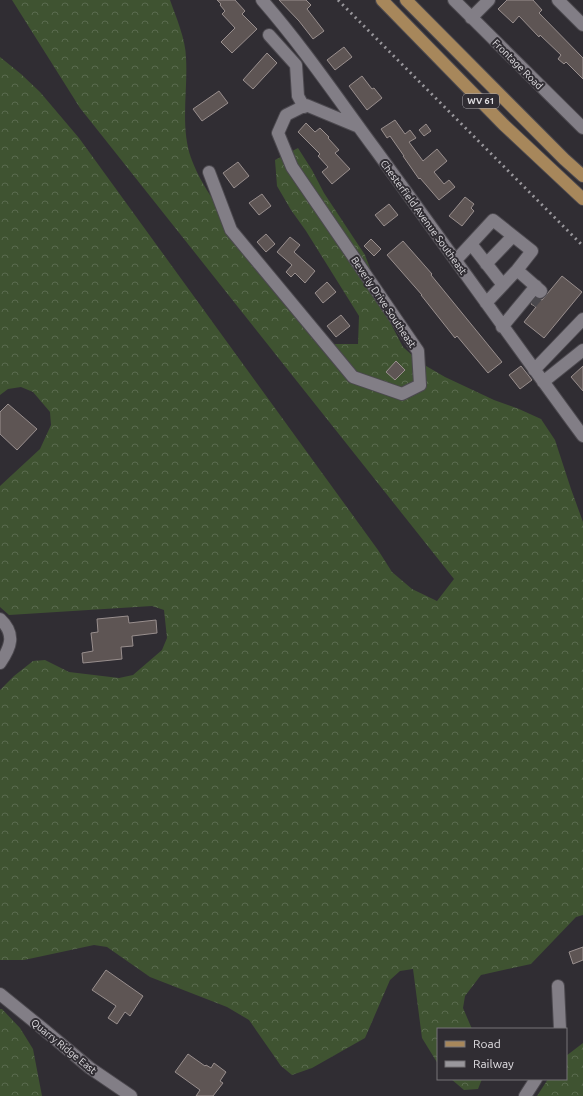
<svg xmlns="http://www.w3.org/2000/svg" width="583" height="1096" font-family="Ubuntu,sans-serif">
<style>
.forest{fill:url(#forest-crowns)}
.building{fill:#5e5554;stroke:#998f8e}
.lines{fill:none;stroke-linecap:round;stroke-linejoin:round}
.minor-tunnel{stroke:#4a484d;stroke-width:12;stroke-dasharray:12 6;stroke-linecap:butt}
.minor-casing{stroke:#4c494f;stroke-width:14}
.major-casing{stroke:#4c494f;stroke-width:14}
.minor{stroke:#827e86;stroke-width:12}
.major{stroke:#a7875b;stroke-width:12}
.rail{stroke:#99979c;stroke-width:3;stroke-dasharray:2 4;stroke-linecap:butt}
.labels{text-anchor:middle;stroke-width:4;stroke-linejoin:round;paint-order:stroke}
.shield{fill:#302d33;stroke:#aba9ae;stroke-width:1}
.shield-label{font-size:9px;font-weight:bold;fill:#e0dee2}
.street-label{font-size:10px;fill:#e0dee2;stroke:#302d33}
</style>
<defs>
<pattern id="forest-crowns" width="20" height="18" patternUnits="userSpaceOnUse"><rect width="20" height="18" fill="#3f5331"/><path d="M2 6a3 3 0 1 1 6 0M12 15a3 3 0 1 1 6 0" fill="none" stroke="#5a6b4f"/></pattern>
</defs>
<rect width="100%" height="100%" fill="#302d33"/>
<path class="forest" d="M 12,0 L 170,0 C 176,17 186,40 186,58 C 188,91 180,126 191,158 C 205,196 233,225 258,255 C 283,285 308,314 332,344 L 358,344 L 359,316 L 306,231 L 291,210 L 277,186 L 275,160 L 298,148 L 312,170 L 324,193 L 365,255 L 391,324 L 403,347 L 421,363 L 445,377 L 494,400 L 519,409 L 541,419 L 555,440 L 571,489 L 583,522 L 583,915 L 576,917 L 531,964 L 481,975 L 465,996 L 463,1008 L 472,1029 L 438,1029 L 438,1064 L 422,1038 L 413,969 L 400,971 L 390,980 L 365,1038 L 312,1068 L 292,1075 L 281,1066 L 249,1020 L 227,1007 L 150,977 L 107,947 L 94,945 L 24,960 L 0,960 L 0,690 L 14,676 L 33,661 L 45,660 L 69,672 L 119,678 L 133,675 L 162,650 L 167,638 L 164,610 L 152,606 L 9,615 L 0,607 L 0,486 L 40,449 L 51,425 L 50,412 L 33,392 L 21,387 L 8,389 L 0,395 L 0,57 L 21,74 L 40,92 L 79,138 L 378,550 L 392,572 L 412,589 L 437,601 L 454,579 L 80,108 Z
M 0,1009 L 2,1009 L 20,1028 L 33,1049 L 42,1096 L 0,1096 Z
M 583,1043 L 583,1096 L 537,1096 L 548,1079 L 566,1079 L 566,1056 Z
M 451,1079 L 482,1079 L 478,1089 L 464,1090 Z"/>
<path class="building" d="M 217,0 L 235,0 L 245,11 L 242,14 L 257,29 L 232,53 L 221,42 L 235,28 L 222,14 L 225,11 L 220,5 L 221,4 Z
M 279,0 L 306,0 L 311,5 L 307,9 L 324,31 L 313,39 L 299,21 Z
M 507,0 L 533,0 L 542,10 L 539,13 L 583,58 L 583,79 L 566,62 L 564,64 L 558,59 L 561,55 L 540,35 L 539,37 L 519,16 L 513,23 L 498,9 Z
M 344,47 L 352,57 L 335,70 L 327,60 Z
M 267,53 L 277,63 L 253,89 L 243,80 Z
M 362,76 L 372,89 L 374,88 L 382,98 L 367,110 L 349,86 Z
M 219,91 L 228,103 L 202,121 L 193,109 Z
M 395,120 L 405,134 L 410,130 L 416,138 L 409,142 L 423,161 L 437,149 L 447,161 L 434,172 L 444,184 L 449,180 L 455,187 L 439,200 L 420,178 L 419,179 L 403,156 L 404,156 L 390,136 L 387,138 L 381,129 Z
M 306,123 L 315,132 L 320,128 L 329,137 L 328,138 L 339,150 L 335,153 L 350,169 L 332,184 L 322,172 L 328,167 L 318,156 L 320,154 L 298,132 Z
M 426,124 L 431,131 L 424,136 L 419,130 Z
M 238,162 L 249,176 L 234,188 L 223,173 Z
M 262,194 L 271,206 L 259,215 L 249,203 Z
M 465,197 L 474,204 L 471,208 L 474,211 L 462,226 L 449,216 Z
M 389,204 L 398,215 L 384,226 L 375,215 Z
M 266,234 L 275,244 L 266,252 L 257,242 Z
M 290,237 L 300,245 L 294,252 L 315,271 L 305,283 L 295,273 L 291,277 L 286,272 L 292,265 L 277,252 Z
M 371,239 L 381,249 L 374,256 L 364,246 Z
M 403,241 L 432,274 L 431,275 L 502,362 L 488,373 L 457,336 L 455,338 L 421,295 L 422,295 L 387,255 Z
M 562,276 L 582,292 L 544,338 L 524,322 L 536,307 L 531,304 L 536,298 L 542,300 Z
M 327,282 L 336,292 L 323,303 L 315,293 Z
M 341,315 L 350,326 L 336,337 L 327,326 Z
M 396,361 L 405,370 L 395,380 L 386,372 Z
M 521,366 L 532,380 L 520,389 L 509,375 Z
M 583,366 L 583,391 L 571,377 Z
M 8,404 L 37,429 L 17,450 L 0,434 L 0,412 Z
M 128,616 L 129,623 L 156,620 L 157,633 L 132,636 L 133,646 L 121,647 L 122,659 L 83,663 L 82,653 L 93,651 L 91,633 L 98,632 L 97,619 Z
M 583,947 L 583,960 L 573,964 L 569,952 Z
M 106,970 L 143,996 L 130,1016 L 125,1012 L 117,1024 L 108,1018 L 116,1006 L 92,990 Z
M 188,1054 L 205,1066 L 206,1065 L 211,1068 L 214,1063 L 226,1072 L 220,1081 L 223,1083 L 213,1096 L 196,1096 L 200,1090 L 175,1072 Z"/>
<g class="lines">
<path class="minor-tunnel" d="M 531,303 L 537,296"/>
<g class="minor-casing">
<path id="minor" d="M 262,0 C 303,47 338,99 375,149 C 445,245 513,341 583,436
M 454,0 L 583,128
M 558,0 L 583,25
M 471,18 L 489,0
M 269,35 L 296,65 L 298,96 L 304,107
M 209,172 L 231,230 L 353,377 L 402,394 L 420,385 L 418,351 L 292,167 L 278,133 L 286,115 L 306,105 L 359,127
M 471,244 L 503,285
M 456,260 L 493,220 L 532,251 L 517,270 L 486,303
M 486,264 L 513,236
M 517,270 L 541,291 L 540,292
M 502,327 L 536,286
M 534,370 L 583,319
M 543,382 L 583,350
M 0,619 C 16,634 11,647 0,663
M 558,986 L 560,1029
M 0,994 L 42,1028 L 90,1068 L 131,1096
M 525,1096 L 536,1079"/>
</g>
<g class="major-casing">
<path id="major" d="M 382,0 L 504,125 L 583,199
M 406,0 L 564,159 L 583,176"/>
</g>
<use href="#minor" class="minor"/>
<use href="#major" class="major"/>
<path class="rail" d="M 338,0 L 583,246"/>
</g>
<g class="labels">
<rect class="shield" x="463" y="94" width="36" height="14" rx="3"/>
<g class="shield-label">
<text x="481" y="104">WV 61</text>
</g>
<g class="street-label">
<text transform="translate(518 64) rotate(45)" y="4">Frontage Road</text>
<text transform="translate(424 217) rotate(54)" y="4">Chesterfield Avenue Southeast</text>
<text transform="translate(384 302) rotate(56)" y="4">Beverly Drive Southeast</text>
<text transform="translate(64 1046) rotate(39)" y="4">Quarry Ridge East</text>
</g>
</g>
<rect x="437" y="1028" width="130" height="52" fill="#302d33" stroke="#767479"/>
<rect x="445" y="1041" width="20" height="6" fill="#a7875b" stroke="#767479"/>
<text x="473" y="1048" font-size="12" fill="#e0dee2">Road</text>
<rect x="445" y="1061" width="20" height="6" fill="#99979c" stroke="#767479"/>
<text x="473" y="1068" font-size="12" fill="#e0dee2">Railway</text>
</svg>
